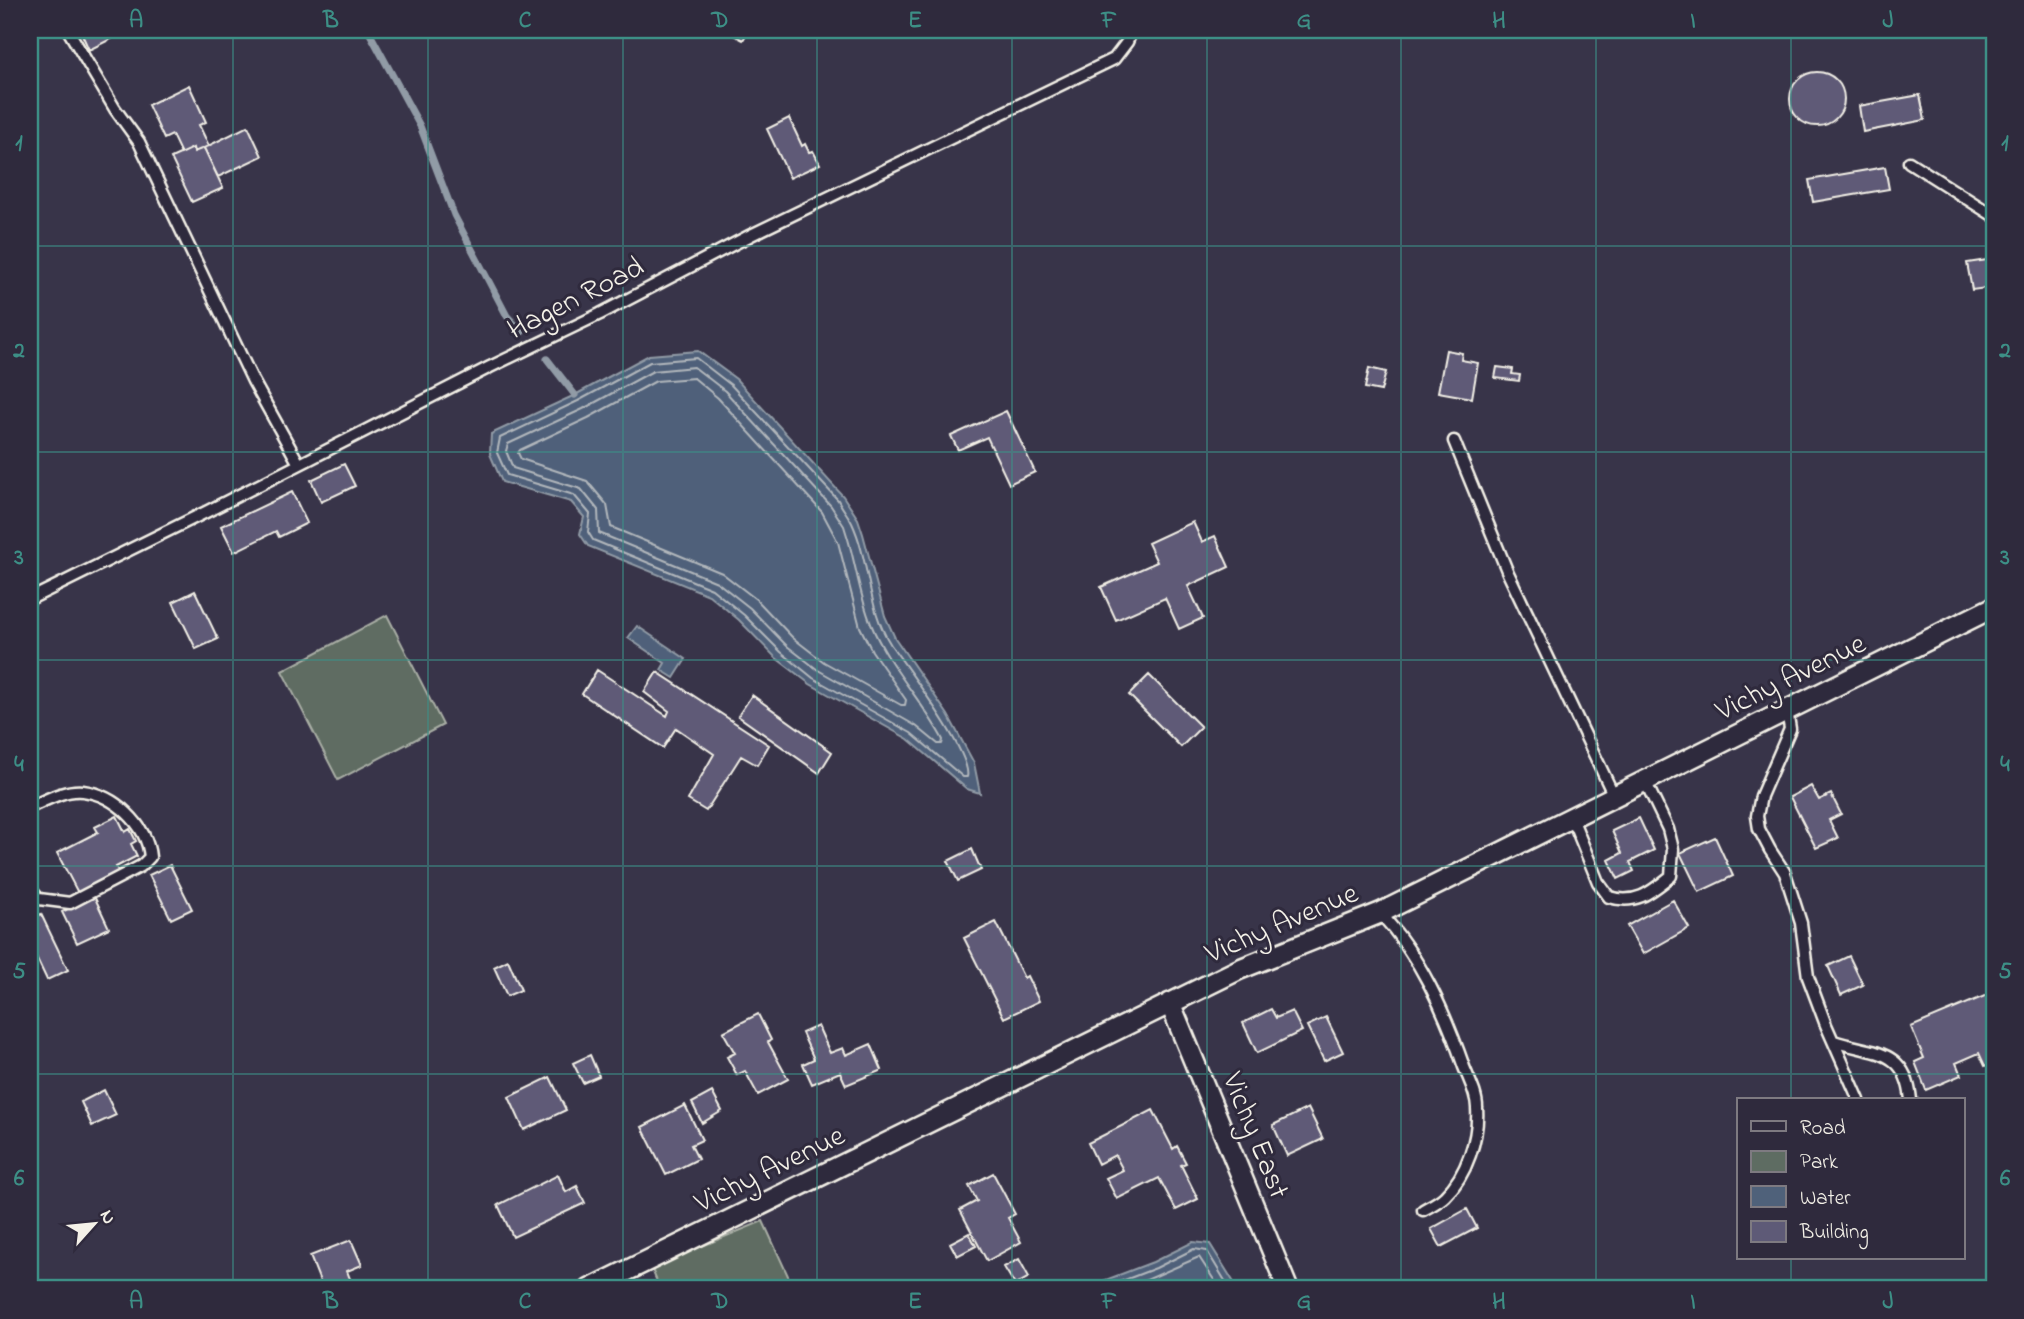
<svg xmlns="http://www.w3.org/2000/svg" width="2024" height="1319" font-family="'Indie Flower',sans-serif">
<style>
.green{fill:#5e6c62;stroke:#a9aea5;stroke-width:2}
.water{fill:#4f617a;stroke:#919ba6;stroke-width:2}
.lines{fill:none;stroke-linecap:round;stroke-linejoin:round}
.shore{stroke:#b2b7bc;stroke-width:2}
.stream{stroke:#919ba6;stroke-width:7}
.building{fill:#5e5a77;stroke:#f4f1e8;stroke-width:2}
.service-casing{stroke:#f4f1e8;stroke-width:15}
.minor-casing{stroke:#f4f1e8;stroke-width:24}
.service{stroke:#2f2a3d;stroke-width:10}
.minor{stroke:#2f2a3d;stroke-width:19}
.grid{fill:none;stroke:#3d8f86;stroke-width:2;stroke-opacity:0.55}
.labels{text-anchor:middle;stroke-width:6;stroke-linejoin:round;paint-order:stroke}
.street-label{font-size:30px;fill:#f4f1e8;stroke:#2f2a3d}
.neatline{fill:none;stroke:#3d8f86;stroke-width:2.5}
.grid-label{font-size:23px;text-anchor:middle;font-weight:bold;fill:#3d8f86}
</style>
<rect width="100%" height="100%" fill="#383449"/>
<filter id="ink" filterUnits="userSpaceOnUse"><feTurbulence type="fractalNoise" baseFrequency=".0143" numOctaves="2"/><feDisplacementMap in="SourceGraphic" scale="14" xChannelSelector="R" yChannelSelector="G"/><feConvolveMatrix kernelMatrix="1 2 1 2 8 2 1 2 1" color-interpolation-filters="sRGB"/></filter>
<g filter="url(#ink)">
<path class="green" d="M 387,615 L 443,725 L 338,780 L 282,671 Z
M 763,1221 L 794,1289 L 660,1289 L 651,1267 Z"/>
<path class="water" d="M 698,351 L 736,379 L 843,496 L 858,519 L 863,534 L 885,616 L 895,638 L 948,715 L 974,763 L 980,793 L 967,789 L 908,739 L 810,684 L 776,658 L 739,620 L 709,595 L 588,546 L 580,534 L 584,517 L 571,502 L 502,482 L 490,454 L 491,434 L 575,395 L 649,355 Z
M 637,626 L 686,659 L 674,678 L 661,670 L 665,663 L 628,638 Z
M 1193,1242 L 1210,1244 L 1238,1289 L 1082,1289 L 1153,1262 Z"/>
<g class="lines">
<path class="shore" d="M 696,358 L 731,385 L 838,500 C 842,508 848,515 852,523 C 870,562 867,608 891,645 C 906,667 973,755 967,777 L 963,777 L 911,733 L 813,678 L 781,652 L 744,615 L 712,589 L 593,540 L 588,532 L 590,514 L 574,495 L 507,475 L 497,453 L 500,438 L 578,401 L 650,362 Z
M 694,367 L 725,391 L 831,506 L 844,526 L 848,539 C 856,566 860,597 871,624 C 888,666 922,700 943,740 L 942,744 L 938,744 L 916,726 L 818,670 L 787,646 L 750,608 L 717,582 L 599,533 L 598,510 L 581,489 L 513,468 L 506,451 L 508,444 L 583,409 L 653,371 Z
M 694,378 L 718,398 L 822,512 L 838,542 L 860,627 L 872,651 L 906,700 L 905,705 L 901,705 L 824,662 L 793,638 L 757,600 L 722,573 L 611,527 L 607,505 L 587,481 L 521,459 L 518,453 L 520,450 L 588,418 L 656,381 Z
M 1101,1289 L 1156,1268 L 1194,1249 L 1207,1251 L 1230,1289
M 1126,1289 L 1199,1257 L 1220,1289"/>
<path class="stream" d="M 368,30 L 420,126 L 454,215 L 507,316 L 522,332
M 547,359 L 575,395"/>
</g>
<path class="building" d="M 80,30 L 129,30 L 89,50 Z
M 724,30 L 749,30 L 743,40 Z
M1790 99a27 27 0 1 1 54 0a27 27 0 1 1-54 0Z
M 189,85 L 206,122 L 199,125 L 209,146 L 194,152 L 193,148 L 181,154 L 172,135 L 164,139 L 148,105 Z
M 1920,95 L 1925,120 L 1863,132 L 1859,106 Z
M 789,118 L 802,146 L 805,144 L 809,152 L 813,151 L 820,164 L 790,178 L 767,129 Z
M 248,126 L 262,156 L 218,177 L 204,148 Z
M 193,148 L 194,152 L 204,148 L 223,188 L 192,202 L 171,158 Z
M 1885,167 L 1889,189 L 1813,202 L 1809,180 Z
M 1994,259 L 1994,287 L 1972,290 L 1967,263 Z
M 1446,350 L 1462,353 L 1461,360 L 1478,363 L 1472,398 L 1438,392 Z
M 1497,367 L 1513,369 L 1512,374 L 1520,375 L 1519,381 L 1495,378 Z
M 1369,368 L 1386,372 L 1381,391 L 1365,388 Z
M 1006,411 L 1035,472 L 1009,484 L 987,437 L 958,450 L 951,436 Z
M 344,464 L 355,486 L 321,502 L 311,480 Z
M 292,492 L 307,523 L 279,537 L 276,531 L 234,552 L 221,526 Z
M 1193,522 L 1202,542 L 1215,536 L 1229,567 L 1188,586 L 1203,618 L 1179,629 L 1165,598 L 1116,620 L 1101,587 L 1157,562 L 1148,543 Z
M 195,591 L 218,639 L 196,649 L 173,602 Z
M 597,670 L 667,716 L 669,711 L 644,692 L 657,672 L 769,745 L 757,765 L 741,756 L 706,811 L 688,800 L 714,754 L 676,728 L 663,748 L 582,694 Z
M 1149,675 L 1201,727 L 1181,747 L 1129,695 Z
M 752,695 L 832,752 L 819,773 L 738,716 Z
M 1811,786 L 1819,800 L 1831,794 L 1841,814 L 1829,820 L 1838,838 L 1816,848 L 1790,797 Z
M 117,816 L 125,832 L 130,829 L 136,841 L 131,844 L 137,856 L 116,867 L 119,872 L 78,893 L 57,853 L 98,832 L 95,827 Z
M 1639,818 L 1654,850 L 1630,862 L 1634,871 L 1618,879 L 1609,860 L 1622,853 L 1612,831 Z
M 1715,837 L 1733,876 L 1699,892 L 1680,853 Z
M 972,849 L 981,870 L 958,881 L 948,861 Z
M 170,865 L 192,909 L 171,919 L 149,875 Z
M 94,896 L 109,928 L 77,943 L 62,912 Z
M 1673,900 L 1689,928 L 1643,954 L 1627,926 Z
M 41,914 L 68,970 L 47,980 L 30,944 L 30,920 Z
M 996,922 L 1024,978 L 1027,976 L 1039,1001 L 1004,1018 L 964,938 Z
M 1849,956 L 1863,985 L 1841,995 L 1828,966 Z
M 508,960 L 521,990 L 507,996 L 494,967 Z
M 1987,995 L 1994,1012 L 1994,1062 L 1985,1066 L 1979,1053 L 1956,1063 L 1961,1075 L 1926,1090 L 1915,1062 L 1924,1058 L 1911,1027 Z
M 1271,1009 L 1276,1018 L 1292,1011 L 1302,1031 L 1257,1053 L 1243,1023 Z
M 758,1014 L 771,1040 L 768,1042 L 788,1079 L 758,1095 L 745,1071 L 737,1075 L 727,1057 L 735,1053 L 723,1032 Z
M 1326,1017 L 1343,1052 L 1324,1061 L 1307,1026 Z
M 818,1026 L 830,1053 L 843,1048 L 846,1055 L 871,1044 L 882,1070 L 846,1085 L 840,1072 L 812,1084 L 803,1064 L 814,1059 L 802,1033 Z
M 590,1055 L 599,1076 L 583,1083 L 573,1063 Z
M 550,1077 L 566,1110 L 524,1130 L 509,1097 Z
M 104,1090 L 116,1115 L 92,1126 L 81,1102 Z
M 712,1092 L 722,1111 L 702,1123 L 692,1103 Z
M 685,1105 L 702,1140 L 691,1145 L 698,1159 L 666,1175 L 642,1127 Z
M 1308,1108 L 1323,1139 L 1287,1156 L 1273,1125 Z
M 1153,1110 L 1173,1149 L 1177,1146 L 1186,1163 L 1181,1165 L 1198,1199 L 1176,1210 L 1159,1178 L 1117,1199 L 1106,1178 L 1123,1170 L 1115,1155 L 1098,1164 L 1088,1143 Z
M 993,1173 L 1015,1214 L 1008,1218 L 1021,1242 L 987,1261 L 960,1210 L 977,1201 L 969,1186 Z
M 558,1175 L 566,1192 L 577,1186 L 585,1203 L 513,1237 L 498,1205 Z
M 1467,1209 L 1477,1228 L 1441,1247 L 1431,1229 Z
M 969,1233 L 976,1246 L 957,1256 L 950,1243 Z
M 351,1240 L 362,1265 L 347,1271 L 354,1289 L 323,1289 L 310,1256 Z
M 1019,1259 L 1029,1277 L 1015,1285 L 1004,1267 Z"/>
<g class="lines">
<g class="service-casing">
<path id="service" d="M 68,30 L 115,109 L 139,142 L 253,381 L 299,464
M 1909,162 L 1994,216
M 1454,441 L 1508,573 L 1614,796
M 30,599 L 206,512 L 490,367 L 600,314 L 751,235 L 1114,59 L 1127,42 L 1132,30
M 1787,710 L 1790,729 L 1761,796 L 1757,816 L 1759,829 L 1770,850 L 1785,873 L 1801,923 L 1808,977 L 1826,1025 L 1859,1100
M 30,807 C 46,800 65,789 83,791 C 114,795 147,824 150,857 L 141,866 L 70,903 L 39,899 L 30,889
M 1572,818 L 1598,882 L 1609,897 C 1636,905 1650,893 1671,876 L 1673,849 L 1668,829 L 1645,781
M 1380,913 C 1420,956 1445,1012 1464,1067 C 1469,1080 1477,1094 1477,1108 C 1479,1137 1467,1175 1445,1196 C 1439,1202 1430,1206 1423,1210
M 1834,1041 C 1872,1054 1906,1047 1911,1100"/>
</g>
<g class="minor-casing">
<path id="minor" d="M 1170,1003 L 1288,1289
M 590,1289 L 1240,969 L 1380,913 L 1994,607"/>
</g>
<use href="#service" class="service"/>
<use href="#minor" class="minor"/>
</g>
</g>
<path class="grid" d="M 233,30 L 233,1289M 428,30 L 428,1289M 623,30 L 623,1289M 817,30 L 817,1289M 1012,30 L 1012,1289M 1207,30 L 1207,1289M 1401,30 L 1401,1289M 1596,30 L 1596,1289M 1791,30 L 1791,1100M 30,246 L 1994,246M 30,452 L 1994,452M 30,660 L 1994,660M 30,866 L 1994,866M 30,1074 L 1994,1074M 1791,1258 L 1791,1289"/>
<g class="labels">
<g class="street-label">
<text transform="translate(575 297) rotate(-27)" y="10">Hagen Road</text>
<text transform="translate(1790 676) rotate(-26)" y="10">Vichy Avenue</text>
<text transform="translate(1281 922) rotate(-23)" y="10">Vichy Avenue</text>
<text transform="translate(1257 1135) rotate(68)" y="10">Vichy East</text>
<text transform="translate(769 1168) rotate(-26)" y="10">Vichy Avenue</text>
</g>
</g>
<rect width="2024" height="1319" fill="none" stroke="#2f2a3d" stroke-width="77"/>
<rect x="1737" y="1098" width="228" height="161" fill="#2f2a3d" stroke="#7e7a81" stroke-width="2"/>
<rect x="1751" y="1121" width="35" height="10" fill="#2f2a3d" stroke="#7e7a81" stroke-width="2"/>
<text x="1800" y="1134" font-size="21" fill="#f4f1e8">Road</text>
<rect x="1751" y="1151" width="35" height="21" fill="#5e6c62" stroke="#7e7a81" stroke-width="2"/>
<text x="1800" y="1168" font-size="21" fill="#f4f1e8">Park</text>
<rect x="1751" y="1186" width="35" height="21" fill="#4f617a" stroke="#7e7a81" stroke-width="2"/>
<text x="1800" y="1204" font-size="21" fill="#f4f1e8">Water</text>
<rect x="1751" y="1221" width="35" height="21" fill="#5e5a77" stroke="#7e7a81" stroke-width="2"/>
<text x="1800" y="1238" font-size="21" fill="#f4f1e8">Building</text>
<g transform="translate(94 1224) rotate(63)" stroke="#2f2a3d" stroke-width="5" paint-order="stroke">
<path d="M0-5L12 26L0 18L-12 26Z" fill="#f4f1e8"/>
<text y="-10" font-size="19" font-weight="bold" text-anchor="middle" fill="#f4f1e8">N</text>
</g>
<rect x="38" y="38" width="1948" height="1242" class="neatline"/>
<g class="grid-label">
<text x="136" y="27">A</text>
<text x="331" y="27">B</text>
<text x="525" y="27">C</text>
<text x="720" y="27">D</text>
<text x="915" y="27">E</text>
<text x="1109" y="27">F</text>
<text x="1304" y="27">G</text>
<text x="1499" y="27">H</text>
<text x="1693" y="27">I</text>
<text x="1888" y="27">J</text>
<text x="19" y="150">1</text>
<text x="2005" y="150">1</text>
<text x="19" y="357">2</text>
<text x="2005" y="357">2</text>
<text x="19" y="564">3</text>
<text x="2005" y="564">3</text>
<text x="19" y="771">4</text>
<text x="2005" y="771">4</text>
<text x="19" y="978">5</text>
<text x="2005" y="978">5</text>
<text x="19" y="1185">6</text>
<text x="2005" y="1185">6</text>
<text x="136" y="1308">A</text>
<text x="331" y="1308">B</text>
<text x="525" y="1308">C</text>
<text x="720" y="1308">D</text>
<text x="915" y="1308">E</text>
<text x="1109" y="1308">F</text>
<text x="1304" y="1308">G</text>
<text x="1499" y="1308">H</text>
<text x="1693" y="1308">I</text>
<text x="1888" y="1308">J</text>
</g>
</svg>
